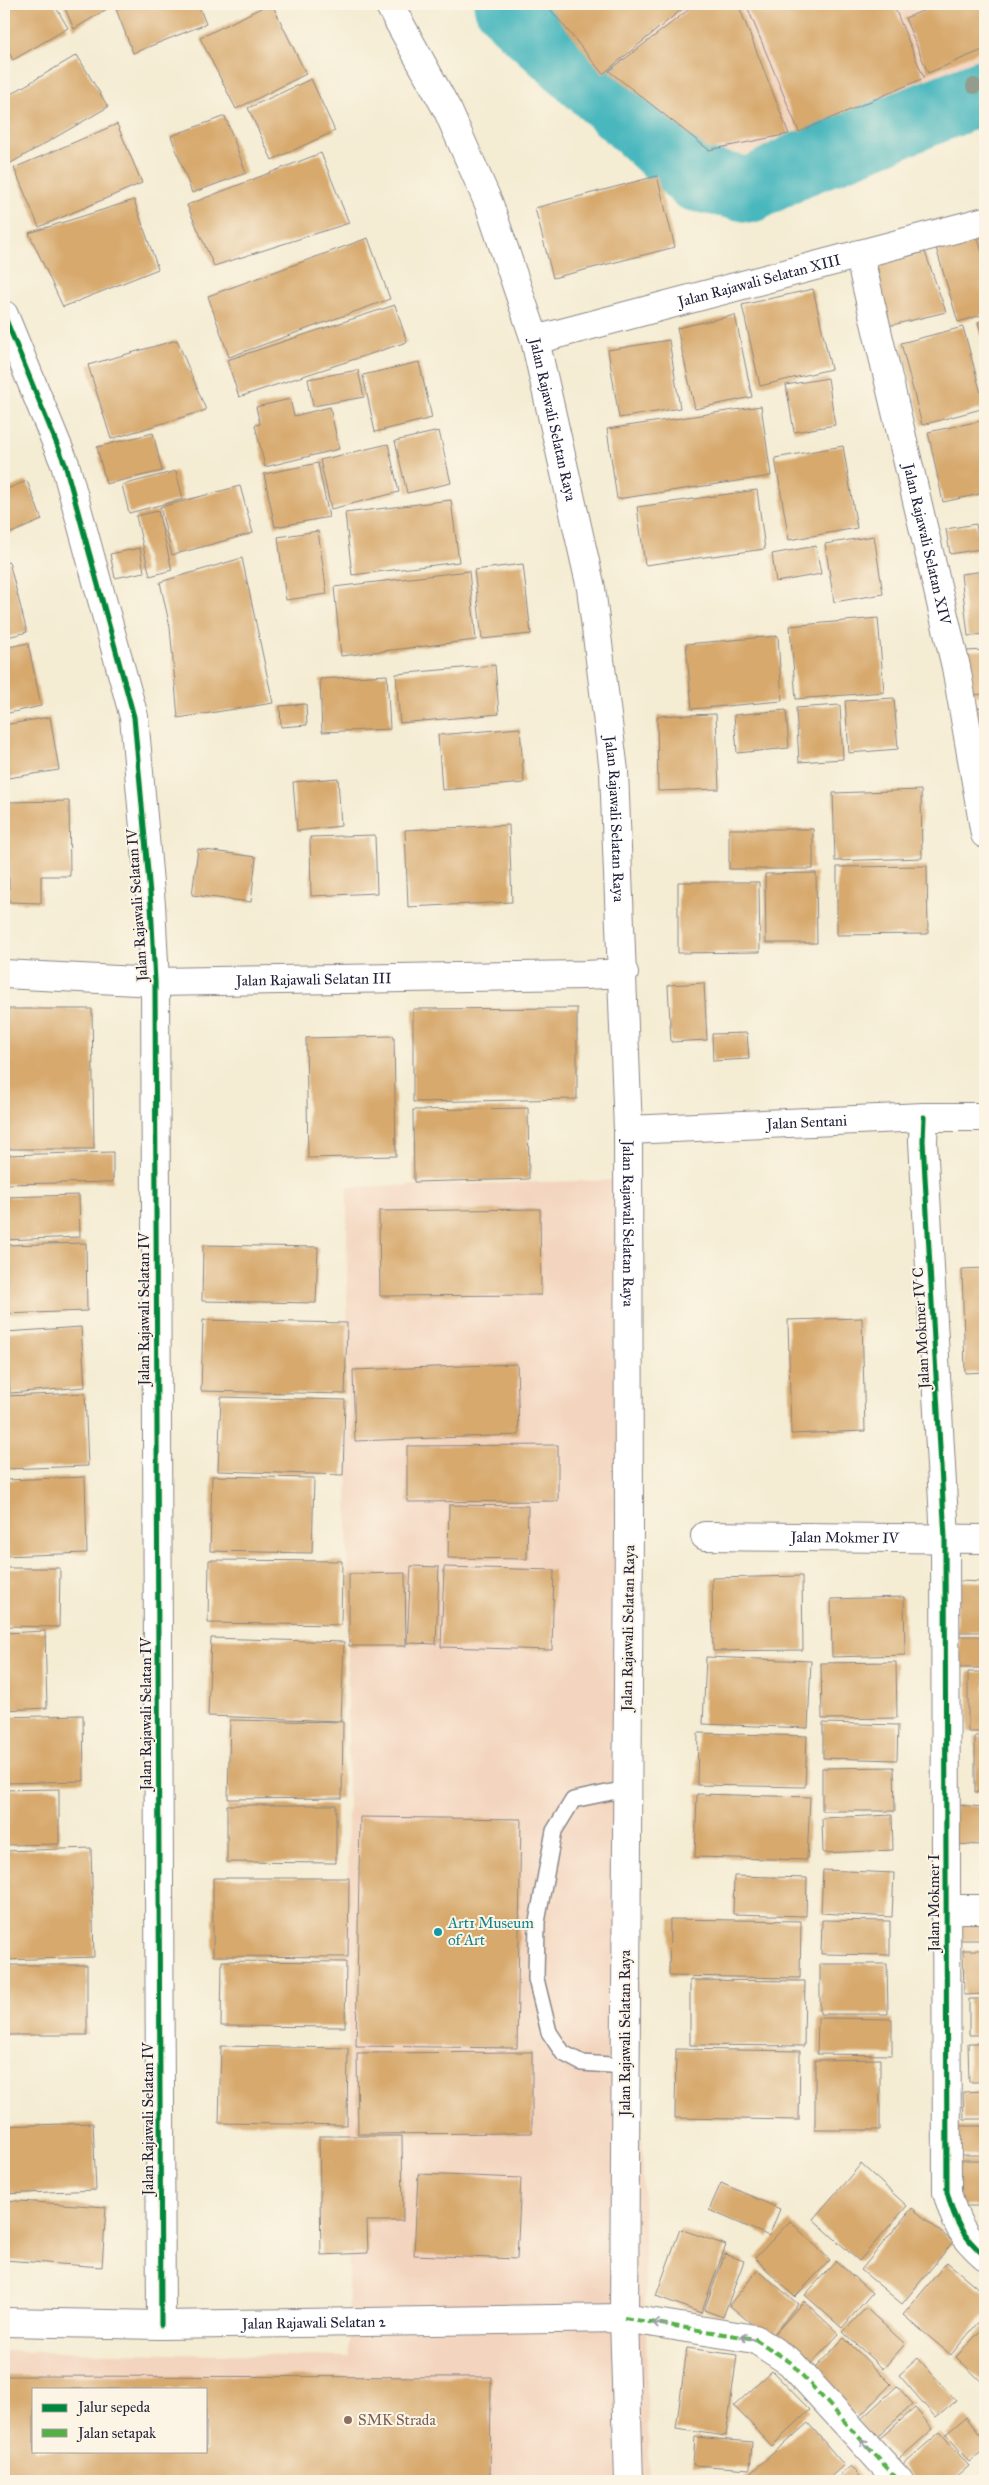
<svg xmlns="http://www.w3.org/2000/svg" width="989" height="2485" font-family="'IM FELL Great Primer',serif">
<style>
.built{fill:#f3d4be;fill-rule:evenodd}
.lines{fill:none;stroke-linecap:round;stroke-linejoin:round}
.river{stroke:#48b7be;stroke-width:65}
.building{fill:#d7a96d;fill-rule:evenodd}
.lane-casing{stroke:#8b8787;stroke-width:18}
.street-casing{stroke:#8b8787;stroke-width:30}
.secondary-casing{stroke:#8b8787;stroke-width:30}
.lane{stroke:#fff;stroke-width:15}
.street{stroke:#fff;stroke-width:28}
.secondary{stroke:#fff;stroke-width:28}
.quiet{stroke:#55b146;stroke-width:4;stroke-dasharray:8 4;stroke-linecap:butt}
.cycleway-casing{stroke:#fcf5e5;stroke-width:8}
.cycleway{stroke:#00873e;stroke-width:5}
.tree{fill:#949d8d}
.oneway{stroke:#9c9ca7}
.culture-dot{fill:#0f9aa8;stroke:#fcf5e5;stroke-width:2}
.education-dot{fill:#8d6e63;stroke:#fcf5e5;stroke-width:2}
.labels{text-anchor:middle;stroke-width:4;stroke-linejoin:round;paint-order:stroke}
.street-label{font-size:15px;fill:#22223b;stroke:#fcf5e5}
.culture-label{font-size:15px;fill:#0d838f;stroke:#fcf5e5;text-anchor:start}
.education-label{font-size:15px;fill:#785e54;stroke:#fcf5e5;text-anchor:start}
</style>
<rect width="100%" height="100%" fill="#fcf5e5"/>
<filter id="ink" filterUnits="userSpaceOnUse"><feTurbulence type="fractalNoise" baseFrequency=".02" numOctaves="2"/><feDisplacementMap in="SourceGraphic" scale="10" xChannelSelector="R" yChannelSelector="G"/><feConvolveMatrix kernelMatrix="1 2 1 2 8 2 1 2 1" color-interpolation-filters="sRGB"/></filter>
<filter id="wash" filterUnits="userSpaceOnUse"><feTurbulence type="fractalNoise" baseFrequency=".0096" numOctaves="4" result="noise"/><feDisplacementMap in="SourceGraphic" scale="20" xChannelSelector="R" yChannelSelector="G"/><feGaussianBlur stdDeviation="1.12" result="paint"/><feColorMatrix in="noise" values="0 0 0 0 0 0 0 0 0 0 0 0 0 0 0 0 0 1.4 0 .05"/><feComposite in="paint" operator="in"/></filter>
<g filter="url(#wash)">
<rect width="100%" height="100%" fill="#f4ecd3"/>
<path class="built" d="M 506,4 L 985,4 L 985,92 L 751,190 L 690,174 L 516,16 Z
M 623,1180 L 649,2481 L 4,2481 L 4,2351 L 349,2357 L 347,1187 ZM 34,2389 L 206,2389 L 206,2451 L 34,2451 Z"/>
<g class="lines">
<path class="river" d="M 506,4 L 516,16 L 695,179 L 751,190 L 797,166 L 985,91"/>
</g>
<g id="blocks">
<path class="building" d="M 11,4 L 54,4 L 68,28 L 13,60 L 4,43 L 4,8 Z
M 63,4 L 115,4 L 74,29 Z
M 130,4 L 198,4 L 206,24 L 133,53 L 116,9 Z
M 269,4 L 272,4 L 306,74 L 236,109 L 200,38 Z
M 546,4 L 688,4 L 603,74 Z
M 696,4 L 738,4 L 789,134 L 709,150 L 609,71 Z
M 746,4 L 893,4 L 924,78 L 799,132 Z
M 940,4 L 985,4 L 985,49 L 928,73 L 905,18 Z
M 77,55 L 108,107 L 4,167 L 4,98 Z
M 311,79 L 335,131 L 272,160 L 248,108 Z
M 225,116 L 246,173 L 192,193 L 171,136 Z
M 117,124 L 142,183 L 39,227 L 14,168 Z
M 321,153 L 349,223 L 214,266 L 187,205 Z
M 657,176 L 675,247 L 553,278 L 535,208 Z
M 134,200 L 158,269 L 63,307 L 29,233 Z
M 977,235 L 985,263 L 985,314 L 958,322 L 936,248 Z
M 368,238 L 390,299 L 229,357 L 208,296 Z
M 925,252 L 946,312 L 888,326 L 877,264 Z
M 813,289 L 831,369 L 760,386 L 742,305 Z
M 395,305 L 407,342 L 239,397 L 227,360 Z
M 735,315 L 752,397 L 695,409 L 677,328 Z
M 985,320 L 985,348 L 978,322 Z
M 963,327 L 985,408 L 922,425 L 901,343 Z
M 177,340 L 206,410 L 111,439 L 88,365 Z
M 669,340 L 680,408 L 619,418 L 608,350 Z
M 419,362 L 432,418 L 375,432 L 363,375 Z
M 358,370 L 364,397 L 313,406 L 308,379 Z
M 828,378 L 835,425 L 794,432 L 786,385 Z
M 290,399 L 294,416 L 330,407 L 339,449 L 265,467 L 255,425 L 260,424 L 256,407 Z
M 761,406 L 771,476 L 617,499 L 607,429 Z
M 985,420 L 985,493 L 943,502 L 928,432 Z
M 439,431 L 451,483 L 407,493 L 395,441 Z
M 153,433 L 162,471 L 106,484 L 97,447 Z
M 388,444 L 399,492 L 331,509 L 320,460 Z
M 843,446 L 857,528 L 789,540 L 775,458 Z
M 318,463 L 329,517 L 275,527 L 264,474 Z
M 176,471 L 183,499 L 129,513 L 122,485 Z
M 27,481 L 42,520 L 4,536 L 4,490 Z
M 240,486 L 253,533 L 172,555 L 160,507 Z
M 757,490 L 765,549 L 645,565 L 637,507 Z
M 451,500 L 459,562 L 352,575 L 345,513 Z
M 158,511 L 172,570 L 150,576 L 136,516 Z
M 976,524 L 980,549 L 950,554 L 946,529 Z
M 318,531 L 327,594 L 286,600 L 278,537 Z
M 874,536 L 883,594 L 834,602 L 825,544 Z
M 816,546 L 821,574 L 776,582 L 772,554 Z
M 140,548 L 144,572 L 115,578 L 110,554 Z
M 242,558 L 273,703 L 178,718 L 170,627 L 160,582 Z
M 9,562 L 27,632 L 4,638 L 4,563 Z
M 523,564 L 531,634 L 482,639 L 474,570 Z
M 469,571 L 476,640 L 341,656 L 334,587 Z
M 985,571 L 985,634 L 968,636 L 961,574 Z
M 878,618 L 884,692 L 796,699 L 790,626 Z
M 778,636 L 782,701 L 692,709 L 686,644 Z
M 28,643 L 41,706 L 4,714 L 4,648 Z
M 985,650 L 985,694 L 970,695 L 967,651 Z
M 495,665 L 499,714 L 400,723 L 396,674 Z
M 387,675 L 390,729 L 322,732 L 320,679 Z
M 894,698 L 898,749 L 849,753 L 845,701 Z
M 306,704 L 307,725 L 281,727 L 280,706 Z
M 840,705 L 843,759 L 799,762 L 796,708 Z
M 985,707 L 985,782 L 975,708 Z
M 786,710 L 789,748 L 737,753 L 734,715 Z
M 716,714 L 719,789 L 658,791 L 657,716 Z
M 50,717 L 59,770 L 8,778 L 4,750 L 4,725 Z
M 520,728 L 524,783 L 442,790 L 438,735 Z
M 338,778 L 341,826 L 297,831 L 293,782 Z
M 921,790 L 922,858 L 835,861 L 833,793 Z
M 69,801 L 70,876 L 41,876 L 41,903 L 9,902 L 9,878 L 4,878 L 4,802 Z
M 509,825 L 512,902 L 408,907 L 405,830 Z
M 729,829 L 813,829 L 813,869 L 729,869 Z
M 375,835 L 377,893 L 311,896 L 310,837 Z
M 198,849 L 256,857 L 251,902 L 192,895 Z
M 927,866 L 928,934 L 837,935 L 837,867 Z
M 816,873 L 817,943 L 766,943 L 765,874 Z
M 678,882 L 759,882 L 760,952 L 678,953 Z
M 704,983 L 707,1040 L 671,1042 L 668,985 Z
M 577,1008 L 577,1099 L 413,1102 L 413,1009 Z
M 4,1009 L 92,1009 L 94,1149 L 4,1149 Z
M 747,1033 L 749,1059 L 713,1061 L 712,1034 Z
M 394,1036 L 396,1156 L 308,1158 L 306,1038 Z
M 528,1108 L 529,1179 L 414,1182 L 413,1110 Z
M 113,1152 L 113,1182 L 4,1184 L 4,1155 Z
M 79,1195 L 80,1237 L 4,1240 L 4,1197 Z
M 540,1209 L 541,1295 L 380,1296 L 379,1211 Z
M 86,1243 L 87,1311 L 4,1314 L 4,1245 Z
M 203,1245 L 318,1247 L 316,1303 L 202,1301 Z
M 985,1268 L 985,1372 L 965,1373 L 962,1269 Z
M 862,1318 L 865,1431 L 791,1434 L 788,1320 Z
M 203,1320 L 347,1323 L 345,1394 L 201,1391 Z
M 81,1327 L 85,1387 L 10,1393 L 6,1332 Z
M 517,1364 L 519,1435 L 355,1441 L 353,1370 Z
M 85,1393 L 88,1466 L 4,1469 L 4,1396 Z
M 221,1397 L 345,1400 L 343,1475 L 218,1471 Z
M 558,1445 L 558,1501 L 407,1502 L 407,1446 Z
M 212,1476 L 314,1478 L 312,1553 L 210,1551 Z
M 85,1477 L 87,1553 L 4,1556 L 4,1480 Z
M 449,1505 L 528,1506 L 527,1559 L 448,1558 Z
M 209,1560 L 342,1561 L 341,1625 L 208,1623 Z
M 411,1566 L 439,1567 L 436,1644 L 407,1643 Z
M 444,1567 L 554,1570 L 552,1650 L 441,1647 Z
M 4,1568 L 60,1568 L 59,1627 L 4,1626 Z
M 405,1573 L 406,1646 L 349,1646 L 349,1574 Z
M 802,1576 L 803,1650 L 713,1651 L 712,1578 Z
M 958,1581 L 985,1582 L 985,1632 L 957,1632 Z
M 904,1597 L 905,1655 L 832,1657 L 831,1599 Z
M 45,1631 L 47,1708 L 4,1710 L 4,1633 Z
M 959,1636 L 985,1636 L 985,1668 L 958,1668 Z
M 211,1638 L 344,1642 L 341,1721 L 208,1716 Z
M 706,1657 L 811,1661 L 808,1728 L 703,1724 Z
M 896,1662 L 897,1718 L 822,1719 L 821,1663 Z
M 968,1672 L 985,1672 L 985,1732 L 968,1732 Z
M 83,1715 L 84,1781 L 4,1783 L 4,1717 Z
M 230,1720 L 343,1722 L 342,1798 L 228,1799 Z
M 823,1723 L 898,1725 L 897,1760 L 823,1758 Z
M 698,1733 L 807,1736 L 805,1787 L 697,1785 Z
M 975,1736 L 985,1736 L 985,1792 L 975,1792 Z
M 894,1767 L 895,1811 L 822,1811 L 822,1768 Z
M 59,1789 L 59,1844 L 4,1845 L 4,1790 Z
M 697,1794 L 810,1797 L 807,1860 L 695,1857 Z
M 227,1805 L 336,1805 L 336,1863 L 227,1862 Z
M 955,1805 L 985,1807 L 985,1845 L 953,1844 Z
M 892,1815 L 893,1850 L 823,1853 L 822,1818 Z
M 360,1817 L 521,1819 L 517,2048 L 356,2046 Z
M 91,1848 L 94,1957 L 4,1960 L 4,1851 Z
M 823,1870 L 894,1873 L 892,1917 L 821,1913 Z
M 734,1876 L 807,1878 L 806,1916 L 733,1914 Z
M 213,1878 L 349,1878 L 348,1957 L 213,1956 Z
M 960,1912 L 985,1912 L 985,1940 L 960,1940 Z
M 670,1919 L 801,1921 L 800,1978 L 669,1976 Z
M 822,1920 L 890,1921 L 890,1955 L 821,1954 Z
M 963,1950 L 985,1950 L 985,1994 L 964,1995 Z
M 222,1961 L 346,1962 L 345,2027 L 221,2026 Z
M 820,1964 L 887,1964 L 888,2014 L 820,2014 Z
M 4,1965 L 87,1965 L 87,2035 L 4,2035 Z
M 690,1980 L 805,1981 L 804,2046 L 690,2045 Z
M 969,1999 L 985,1999 L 985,2035 L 969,2035 Z
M 818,2018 L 892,2019 L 892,2055 L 817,2054 Z
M 968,2043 L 985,2043 L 985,2082 L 969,2082 Z
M 221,2046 L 348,2048 L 347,2125 L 219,2123 Z
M 676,2049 L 800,2051 L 799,2120 L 675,2118 Z
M 532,2052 L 532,2133 L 358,2134 L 357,2053 Z
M 880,2059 L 880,2130 L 815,2130 L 815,2060 Z
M 985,2091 L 985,2119 L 964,2119 L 963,2092 Z
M 93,2123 L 96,2190 L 4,2194 L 4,2126 Z
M 955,2126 L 985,2126 L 985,2155 L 955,2155 Z
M 319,2136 L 402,2136 L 403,2221 L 367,2221 L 368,2253 L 321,2255 Z
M 956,2160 L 985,2160 L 985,2206 L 956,2206 Z
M 861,2164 L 907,2206 L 859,2261 L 813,2219 Z
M 418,2174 L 521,2178 L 517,2259 L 414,2255 Z
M 721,2183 L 780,2209 L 769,2236 L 709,2210 Z
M 4,2200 L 106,2207 L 102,2267 L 4,2260 Z
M 912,2208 L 953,2242 L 902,2304 L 861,2270 Z
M 790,2221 L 830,2260 L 795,2297 L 755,2258 Z
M 680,2229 L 726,2245 L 701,2313 L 656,2296 Z
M 725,2254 L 744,2261 L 723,2317 L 704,2310 Z
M 836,2261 L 872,2293 L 842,2328 L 805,2295 Z
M 947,2262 L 985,2294 L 985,2314 L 951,2355 L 903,2315 Z
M 758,2270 L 798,2304 L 770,2339 L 729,2305 Z
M 804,2301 L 839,2334 L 807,2368 L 772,2337 Z
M 866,2308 L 905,2344 L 883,2369 L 843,2332 Z
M 985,2326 L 985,2385 L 956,2357 Z
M 844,2338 L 891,2384 L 858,2418 L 811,2372 Z
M 687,2348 L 737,2355 L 726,2436 L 676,2429 Z
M 918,2358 L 956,2401 L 936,2418 L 899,2375 Z
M 772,2371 L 810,2410 L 772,2446 L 734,2406 Z
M 4,2376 L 491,2377 L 490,2481 L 4,2481 ZM 34,2389 L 206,2389 L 206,2451 L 34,2451 Z
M 897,2386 L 913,2404 L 874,2440 L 858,2422 Z
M 915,2408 L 933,2429 L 898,2460 L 879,2439 Z
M 966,2417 L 985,2441 L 985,2449 L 969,2462 L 946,2434 Z
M 808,2423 L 844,2465 L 826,2481 L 741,2481 Z
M 940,2432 L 969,2466 L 952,2481 L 916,2481 L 902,2465 Z
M 695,2437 L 752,2442 L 750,2469 L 693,2465 Z
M 851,2466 L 864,2481 L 833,2481 Z"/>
</g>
</g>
<g filter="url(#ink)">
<use href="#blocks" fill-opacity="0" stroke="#8b8787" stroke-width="1"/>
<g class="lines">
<g class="lane-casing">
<path id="lane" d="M 624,2066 L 582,2063 L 563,2053 L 549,2032 L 536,1979 L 537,1922 L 554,1831 L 573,1800 L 626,1789"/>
</g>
<g class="street-casing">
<g id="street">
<path id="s1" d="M 859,254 L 956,667 L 985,834"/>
<path d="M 4,315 L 65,464 L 134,717 L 151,905 L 155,982 L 161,2325"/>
<path id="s2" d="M 535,340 L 985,221"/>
<path d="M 924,1117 L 923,1141 L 945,1538 L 947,2192 C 955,2222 962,2236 985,2256"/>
<path id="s3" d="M 705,1536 L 985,1539"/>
<path d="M 947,1909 L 985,1909"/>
<path id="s4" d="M 4,2322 L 161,2325 L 624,2318 L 755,2339 L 790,2362 L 899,2481"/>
</g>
</g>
<g class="secondary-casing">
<g id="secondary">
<path id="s5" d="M 389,4 L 448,111 L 489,204 L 535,340 L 591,588 L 614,771 L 628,1130 L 629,1525 L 624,2318 L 629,2481"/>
<path id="s6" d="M 4,974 L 155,982 L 585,975 L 624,973"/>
<path id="s7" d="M 628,1130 L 924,1117 L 985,1117"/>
</g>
</g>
<use href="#lane" class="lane"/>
<use href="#street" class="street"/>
<use href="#secondary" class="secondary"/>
<path class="quiet" d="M 624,2318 L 755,2339 L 790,2362 L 899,2481"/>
<g class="cycleway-casing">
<path id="cycleway" d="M 4,315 L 65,464 L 134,717 L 151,905 L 155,982 L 161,2325
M 924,1117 L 923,1141 L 945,1538 L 947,2192 C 955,2222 962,2236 985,2256"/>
</g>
<use href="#cycleway" class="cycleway"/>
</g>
<circle class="tree" cx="974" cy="86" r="8"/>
<defs><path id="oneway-shaft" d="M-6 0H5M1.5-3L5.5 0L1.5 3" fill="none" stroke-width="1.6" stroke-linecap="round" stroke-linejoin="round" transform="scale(1.25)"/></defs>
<g class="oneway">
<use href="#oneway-shaft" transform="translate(660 2324) rotate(-171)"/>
<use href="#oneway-shaft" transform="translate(747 2338) rotate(-169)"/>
<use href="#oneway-shaft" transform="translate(866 2445) rotate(-132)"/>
</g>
</g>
<circle class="culture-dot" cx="438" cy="1932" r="5"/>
<circle class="education-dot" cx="348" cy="2420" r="5"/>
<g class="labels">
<g class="street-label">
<text dy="5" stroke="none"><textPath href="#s2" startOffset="232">Jalan Rajawali Selatan XIII</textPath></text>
<text dy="5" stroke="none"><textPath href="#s5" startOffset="449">Jalan Rajawali Selatan Raya</textPath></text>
<text dy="5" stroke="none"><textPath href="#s1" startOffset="298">Jalan Rajawali Selatan XIV</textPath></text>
<text dy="5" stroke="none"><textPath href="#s5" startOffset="854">Jalan Rajawali Selatan Raya</textPath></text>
<text transform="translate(137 905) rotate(-94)" y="5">Jalan Rajawali Selatan IV</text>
<text dy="5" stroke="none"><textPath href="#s6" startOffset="310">Jalan Rajawali Selatan III</textPath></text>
<text dy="5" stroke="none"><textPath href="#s7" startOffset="179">Jalan Sentani</textPath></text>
<text dy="5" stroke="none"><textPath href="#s5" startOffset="1259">Jalan Rajawali Selatan Raya</textPath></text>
<text transform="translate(144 1309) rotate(-90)" y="5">Jalan Rajawali Selatan IV</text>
<text transform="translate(921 1328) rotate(-93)" y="5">Jalan Mokmer IV C</text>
<text dy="5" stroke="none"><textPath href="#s3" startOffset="140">Jalan Mokmer IV</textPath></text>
<text transform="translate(628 1628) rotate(-89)" y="5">Jalan Rajawali Selatan Raya</text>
<text transform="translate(146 1714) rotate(-90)" y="5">Jalan Rajawali Selatan IV</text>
<text transform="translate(934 1903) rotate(-90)" y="5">Jalan Mokmer I</text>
<text transform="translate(625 2033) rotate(-90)" y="5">Jalan Rajawali Selatan Raya</text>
<text transform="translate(148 2119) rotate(-90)" y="5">Jalan Rajawali Selatan IV</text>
<text dy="5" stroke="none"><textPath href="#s4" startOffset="310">Jalan Rajawali Selatan 2</textPath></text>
</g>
<g class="culture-label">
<text x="448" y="1928">Art1 Museum<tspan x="448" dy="17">of Art</tspan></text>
</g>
<g class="education-label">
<text x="358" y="2425">SMK Strada</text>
</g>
</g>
<rect width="989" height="2485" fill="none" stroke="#fcf5e5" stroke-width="20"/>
<rect x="32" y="2388" width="175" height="65" fill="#fcf5e5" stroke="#a5a1a1"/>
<rect x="42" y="2404" width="25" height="8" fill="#00873e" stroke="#a5a1a1"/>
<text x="78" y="2412" font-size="15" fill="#22223b">Jalur sepeda</text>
<rect x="42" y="2429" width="25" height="8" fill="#55b146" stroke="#a5a1a1"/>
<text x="78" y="2438" font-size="15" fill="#22223b">Jalan setapak</text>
</svg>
